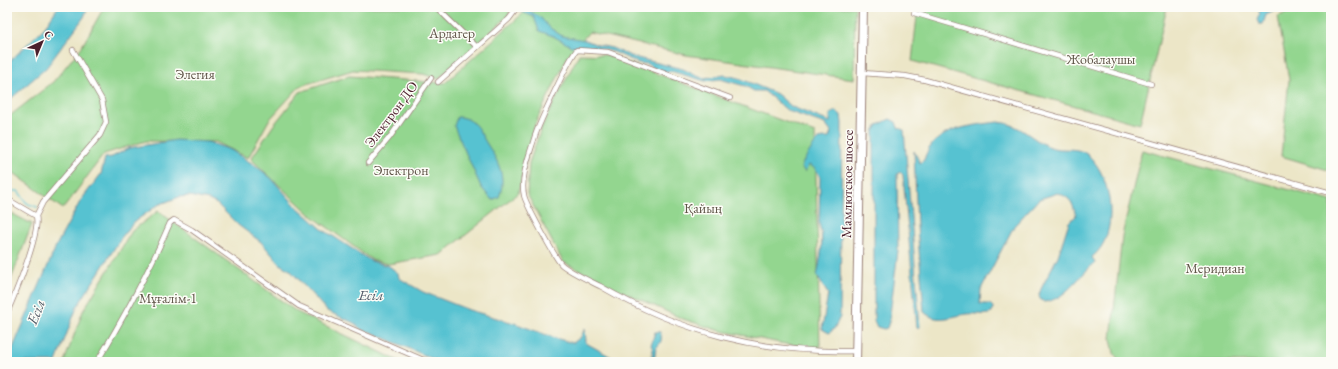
<svg xmlns="http://www.w3.org/2000/svg" width="1338" height="369" font-family="'EB Garamond',serif">
<style>
.green{fill:#93d68f;stroke:#6e7a5d}
.water{fill:#57c2d1;stroke:#50707e}
.lines{fill:none;stroke-linecap:round;stroke-linejoin:round}
.stream{stroke:#57c2d1;stroke-width:1.5}
.minor-casing{stroke:#9b8279;stroke-width:6}
.trunk-casing{stroke:#9b8279;stroke-width:10}
.minor{stroke:#fff;stroke-width:4.5}
.trunk{stroke:#fff;stroke-width:8}
.labels{text-anchor:middle;stroke-width:3;stroke-linejoin:round;paint-order:stroke}
.park-label{font-size:14px;fill:#605649;stroke:#fdfcf7}
.street-label{font-size:14px;fill:#4a1f2b;stroke:#fdfcf7}
.water-label{font-size:15px;font-style:italic;fill:#4f5865;stroke:#fdfcf7}
</style>
<rect width="100%" height="100%" fill="#fdfcf7"/>
<filter id="ink" filterUnits="userSpaceOnUse"><feTurbulence type="fractalNoise" baseFrequency=".025" numOctaves="2"/><feDisplacementMap in="SourceGraphic" scale="8" xChannelSelector="R" yChannelSelector="G"/><feConvolveMatrix kernelMatrix="1 2 1 2 8 2 1 2 1" color-interpolation-filters="sRGB"/></filter>
<filter id="wash" filterUnits="userSpaceOnUse"><feTurbulence type="fractalNoise" baseFrequency=".012" numOctaves="4" result="noise"/><feDisplacementMap in="SourceGraphic" scale="16" xChannelSelector="R" yChannelSelector="G"/><feGaussianBlur stdDeviation="0.9" result="paint"/><feColorMatrix in="noise" values="0 0 0 0 0 0 0 0 0 0 0 0 0 0 0 0 0 1.4 0 .05"/><feComposite in="paint" operator="in"/></filter>
<g filter="url(#wash)">
<rect width="100%" height="100%" fill="#ece6c7"/>
<path class="green" d="M 104,7 L 506,7 L 510,12 L 507,17 L 438,79 L 423,74 L 353,70 L 300,86 L 269,120 L 248,158 L 216,142 L 146,141 L 104,154 L 63,209 L 7,168 L 7,118 L 53,82 L 81,48 Z
M 530,7 L 855,7 L 854,79 L 686,55 L 589,32 L 568,56 L 535,124 L 518,193 L 441,255 L 388,264 L 372,260 L 312,216 L 251,159 L 273,126 L 300,92 L 349,76 L 445,83 Z
M 918,7 L 1167,7 L 1140,124 L 912,61 Z
M 1306,7 L 1331,7 L 1331,171 L 1281,156 L 1289,80 L 1278,16 Z
M 579,54 L 607,55 L 815,133 L 820,348 L 785,344 L 717,330 L 683,319 L 613,287 L 563,262 L 527,194 L 529,163 L 542,126 Z
M 1142,150 L 1331,201 L 1331,362 L 1120,362 L 1114,353 L 1111,339 L 1122,236 Z
M 7,211 L 32,224 L 7,290 Z
M 158,211 L 297,312 L 401,362 L 64,362 L 83,311 L 132,231 Z"/>
<path class="water" d="M 58,7 L 88,7 L 84,17 L 46,68 L 7,102 L 7,64 L 44,28 Z
M 510,7 L 523,7 L 540,17 L 550,28 L 562,36 L 585,40 L 598,45 L 612,48 L 633,57 L 683,69 L 697,76 L 704,78 L 725,75 L 739,78 L 777,94 L 792,107 L 830,122 L 830,114 L 836,111 L 841,115 L 842,123 L 840,317 L 834,329 L 829,333 L 822,329 L 828,294 L 817,276 C 820,260 825,239 819,224 L 820,178 C 818,172 816,168 809,165 L 805,172 L 801,167 C 803,161 815,142 819,139 C 822,138 826,138 829,138 L 831,132 L 825,124 L 788,111 L 764,91 L 754,91 L 745,86 L 720,79 L 705,81 L 671,71 L 660,72 L 647,64 L 638,63 L 614,52 L 592,47 L 571,46 L 553,36 L 539,31 L 534,17 Z
M 1256,7 L 1283,7 L 1266,15 L 1263,24 L 1259,24 L 1257,20 L 1260,13 Z
M 457,117 C 475,117 479,131 487,144 C 498,161 507,177 499,197 L 492,200 L 481,187 L 457,133 L 454,126 Z
M 890,119 L 896,122 L 898,128 L 904,130 L 920,327 L 917,328 L 903,175 L 900,171 L 897,175 L 898,251 L 889,322 L 887,328 L 884,329 L 877,327 L 874,321 L 874,131 L 878,125 Z
M 998,122 C 1021,123 1033,142 1053,148 C 1065,151 1077,146 1088,155 C 1113,177 1120,236 1092,257 L 1095,263 C 1079,275 1066,300 1044,302 L 1040,299 L 1039,295 L 1041,289 L 1058,256 L 1069,222 L 1076,216 C 1072,202 1072,199 1058,193 L 1039,199 L 1014,226 L 981,289 L 980,304 L 990,304 L 993,307 L 992,313 C 984,316 976,313 967,314 C 951,316 937,324 924,312 L 917,226 L 914,151 L 920,163 L 924,160 C 933,128 969,126 998,122 Z
M 176,140 L 208,142 L 231,150 L 256,166 L 271,178 L 296,206 L 322,229 L 371,261 L 389,266 L 398,273 L 399,278 L 423,292 L 469,310 L 514,323 L 555,338 L 573,343 L 581,337 L 585,328 L 586,343 L 613,358 L 633,362 L 440,362 L 371,332 L 362,330 L 354,323 L 327,311 L 290,270 L 281,265 L 261,242 L 238,225 L 217,204 L 209,200 L 189,196 L 179,197 L 158,205 L 134,222 L 121,238 L 77,307 L 56,362 L 7,362 L 57,244 L 81,200 L 101,174 L 105,158 L 112,157 L 129,148 Z
M 655,332 L 660,332 C 663,339 661,343 656,348 L 654,362 L 651,362 L 653,349 L 651,345 Z"/>
<g class="lines">
<path class="stream" d="M 7,188 L 11,191 L 18,191 C 27,201 21,202 37,207"/>
</g>
</g>
<g filter="url(#ink)">
<g class="lines">
<g class="minor-casing">
<path id="minor" d="M 436,7 L 477,47
M 914,13 L 1151,84
M 862,73 L 905,76 L 925,80 L 1331,193
M 438,82 L 509,19 L 518,7
M 730,98 L 608,52 L 577,50 C 570,56 539,124 535,136 C 530,153 520,178 524,195 C 525,203 556,259 561,264 C 568,271 590,281 600,286 C 681,333 764,354 857,351
M 368,163 L 390,137 L 431,78
M 7,199 L 36,216
M 7,313 C 15,294 41,233 36,216 L 43,202 L 100,135 L 106,122 L 102,100 L 73,50
M 97,362 C 124,317 149,272 170,223 L 174,220 L 192,230 L 299,306 L 428,362"/>
</g>
<g class="trunk-casing">
<path id="trunk" d="M 856,362 L 863,7"/>
</g>
<use href="#minor" class="minor"/>
<use href="#trunk" class="trunk"/>
</g>
</g>
<g class="labels">
<g class="park-label">
<text x="452" y="38">Ардагер</text>
<text x="1101" y="64">Жобалаушы</text>
<text x="195" y="79">Элегия</text>
<text x="401" y="175">Электрон</text>
<text x="703" y="213">Қайың</text>
<text x="1215" y="273">Меридиан</text>
<text x="168" y="303">Мұғалім-1</text>
</g>
<g class="street-label">
<text transform="translate(391 114) rotate(-53)" y="5">Электрон ДО</text>
<text transform="translate(847 184) rotate(-89)" y="5">Мамлютское шоссе</text>
</g>
<g class="water-label">
<text x="371" y="300">Есіл</text>
<text transform="translate(36 312) rotate(-68)" y="5">Есіл</text>
</g>
</g>
<rect width="1338" height="369" fill="none" stroke="#fdfcf7" stroke-width="24"/>
<g transform="translate(42 42) rotate(44)" stroke="#fdfcf7" stroke-width="3" paint-order="stroke">
<path d="M0-3L7 15L0 10L-7 15Z" fill="#4a1f2b"/>
<text y="-6" font-size="11" font-weight="bold" text-anchor="middle" fill="#4a1f2b">С</text>
</g>
</svg>
